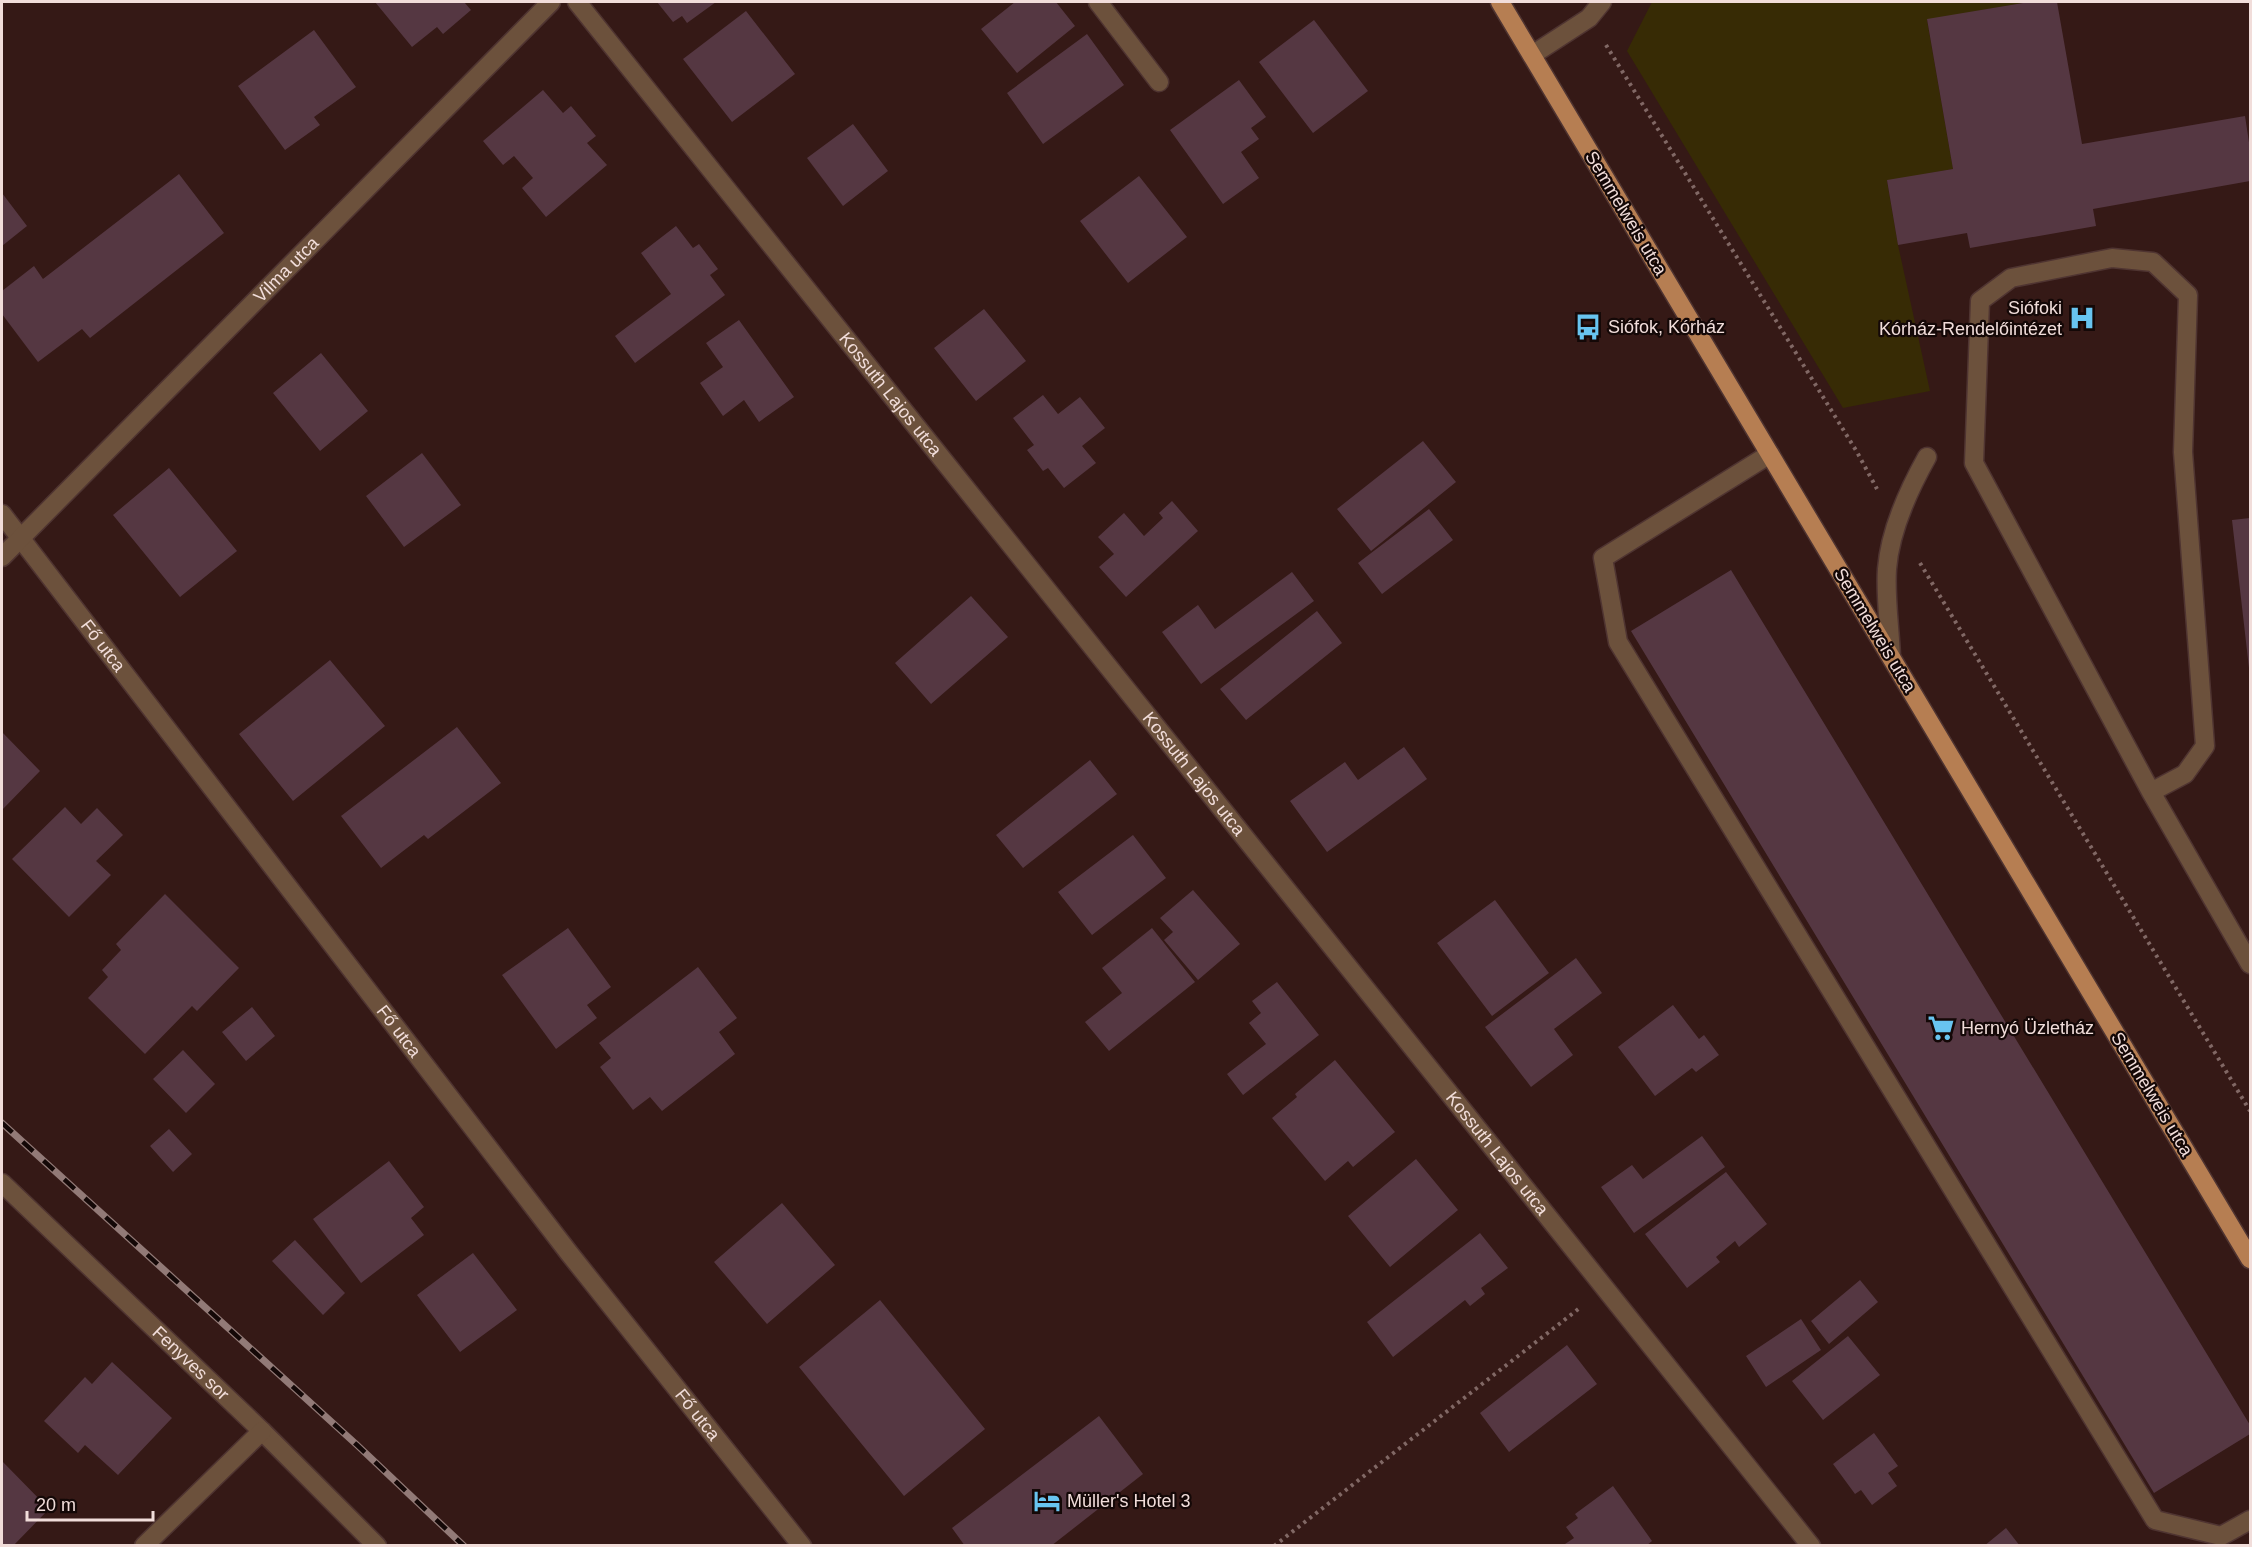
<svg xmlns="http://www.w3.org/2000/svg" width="2252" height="1547" font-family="Arial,sans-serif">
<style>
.green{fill:#372b05}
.building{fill:#553742}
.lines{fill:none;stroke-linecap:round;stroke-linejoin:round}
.minor-casing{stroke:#4f3431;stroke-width:21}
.major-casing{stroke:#4f3431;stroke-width:21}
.path{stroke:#816865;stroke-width:4;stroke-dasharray:3 4.5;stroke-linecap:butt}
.minor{stroke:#6c513c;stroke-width:18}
.major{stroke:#b67e52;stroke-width:18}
.rail-casing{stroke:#927a77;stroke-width:7}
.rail{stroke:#140807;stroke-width:4.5;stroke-dasharray:14;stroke-linecap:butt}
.labels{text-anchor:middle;stroke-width:4.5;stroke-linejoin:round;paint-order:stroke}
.street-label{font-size:18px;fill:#f1ddda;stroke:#140807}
.poi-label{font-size:18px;fill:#f1ddda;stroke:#140807;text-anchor:start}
</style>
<rect width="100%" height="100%" fill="#351916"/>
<path class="green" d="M 1652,2 L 2029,2 L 1927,20 L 1953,169 L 1887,181 L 1898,245 L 1930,391 L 1843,408 L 1627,51 Z"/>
<path class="building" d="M 375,2 L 464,2 L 471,10 L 443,34 L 437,27 L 412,47 Z
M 657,2 L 716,2 L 687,23 L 682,16 L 673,22 Z
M 1015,2 L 1056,2 L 1075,26 L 1017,73 L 981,29 Z
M 2029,2 L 2057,2 L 2082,144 L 2245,116 L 2250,149 L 2250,181 L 2093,209 L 2096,226 L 1970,248 L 1967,233 L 1898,245 L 1887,180 L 1953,169 L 1927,19 Z
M 746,11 L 795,74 L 732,122 L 683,59 Z
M 1314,20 L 1368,91 L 1313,133 L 1259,62 Z
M 314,30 L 356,87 L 314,117 L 320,125 L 285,150 L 238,86 Z
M 1087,34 L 1124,85 L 1043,144 L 1007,93 Z
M 1239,80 L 1266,117 L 1251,128 L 1259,139 L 1241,152 L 1259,178 L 1223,204 L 1170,130 Z
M 543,90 L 563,113 L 571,106 L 596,136 L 587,143 L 607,165 L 546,217 L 522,188 L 533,178 L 514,156 L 503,165 L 483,141 Z
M 853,124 L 888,171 L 843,206 L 807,158 Z
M 179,174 L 224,233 L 90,338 L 82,329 L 38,362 L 2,314 L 2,291 L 34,266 L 43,279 Z
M 1139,176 L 1187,237 L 1128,283 L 1080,221 Z
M 2,193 L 27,226 L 2,246 Z
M 676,226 L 693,248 L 699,244 L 718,269 L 710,275 L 725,295 L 635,363 L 615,336 L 671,294 L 641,253 Z
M 984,309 L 1026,361 L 976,401 L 934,348 Z
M 739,320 L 794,397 L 759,422 L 744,400 L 723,416 L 700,383 L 723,367 L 706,343 Z
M 321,353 L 368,411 L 320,451 L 273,393 Z
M 1043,395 L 1058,414 L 1080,397 L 1105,428 L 1082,446 L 1096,463 L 1064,488 L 1048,468 L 1043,471 L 1027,450 L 1034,445 L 1013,418 Z
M 1423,441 L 1456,482 L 1371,551 L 1337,509 Z
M 422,453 L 461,505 L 404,547 L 366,496 Z
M 169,468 L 237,551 L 180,597 L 113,515 Z
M 1172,501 L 1198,531 L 1126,597 L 1099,567 L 1114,554 L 1098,537 L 1124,513 L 1144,536 L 1163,518 L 1159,513 Z
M 1429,509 L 1453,540 L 1382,594 L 1358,563 Z
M 2250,518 L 2250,668 L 2249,668 L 2232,520 Z
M 1731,570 L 2250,1425 L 2250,1434 L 2154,1493 L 1631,631 Z
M 1292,572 L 1314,601 L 1201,684 L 1162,632 L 1198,605 L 1215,629 Z
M 971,596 L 1008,637 L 931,704 L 895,663 Z
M 1317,611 L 1342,643 L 1246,720 L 1220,689 Z
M 330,660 L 385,726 L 293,801 L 239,734 Z
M 457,727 L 501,783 L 428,839 L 424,835 L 381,868 L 341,816 Z
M 2,732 L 40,771 L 2,810 Z
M 1404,747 L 1427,779 L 1327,852 L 1290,801 L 1345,762 L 1358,780 Z
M 1090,760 L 1117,794 L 1023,868 L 996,835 Z
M 65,807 L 81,824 L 97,808 L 123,835 L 96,861 L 111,875 L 69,917 L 12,859 Z
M 1133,835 L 1166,878 L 1092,935 L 1058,892 Z
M 1193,890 L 1240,944 L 1198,980 L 1164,940 L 1173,932 L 1160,918 Z
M 165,894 L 239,968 L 197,1011 L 192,1006 L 145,1054 L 88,998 L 108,977 L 102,970 L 121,950 L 116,944 Z
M 1495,900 L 1549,973 L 1492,1016 L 1437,943 Z
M 568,928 L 611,987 L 587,1005 L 597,1018 L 556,1049 L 502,975 Z
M 1152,928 L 1195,982 L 1109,1051 L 1085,1022 L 1122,993 L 1102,968 Z
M 1576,958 L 1602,993 L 1554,1029 L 1573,1055 L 1531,1087 L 1485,1027 Z
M 698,967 L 737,1018 L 719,1032 L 735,1054 L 662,1111 L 650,1097 L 633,1110 L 600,1067 L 611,1058 L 599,1043 Z
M 1277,982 L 1319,1035 L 1243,1095 L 1227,1074 L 1266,1044 L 1249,1023 L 1261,1013 L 1252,1001 Z
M 1673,1005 L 1699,1039 L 1704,1035 L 1719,1055 L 1696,1072 L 1692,1068 L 1655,1096 L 1618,1047 Z
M 252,1007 L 275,1036 L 246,1061 L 222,1032 Z
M 183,1050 L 215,1084 L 186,1113 L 153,1079 Z
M 1335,1060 L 1395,1132 L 1353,1167 L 1348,1161 L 1325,1181 L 1272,1118 L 1297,1097 L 1295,1094 Z
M 169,1129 L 192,1154 L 173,1172 L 150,1146 Z
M 1702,1136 L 1725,1167 L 1634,1233 L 1601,1187 L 1632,1165 L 1643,1179 Z
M 1416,1159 L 1458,1210 L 1390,1267 L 1348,1216 Z
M 389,1161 L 424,1207 L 411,1218 L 424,1235 L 361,1283 L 313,1219 Z
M 1726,1172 L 1767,1224 L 1739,1247 L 1735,1241 L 1716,1257 L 1720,1262 L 1687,1288 L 1645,1234 Z
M 782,1203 L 835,1265 L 767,1324 L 714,1262 Z
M 1480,1233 L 1508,1268 L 1481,1288 L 1485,1294 L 1470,1306 L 1465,1300 L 1393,1357 L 1367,1322 Z
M 295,1240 L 345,1293 L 323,1315 L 272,1261 Z
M 473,1253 L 517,1310 L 460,1352 L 417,1295 Z
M 1860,1280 L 1878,1302 L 1829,1344 L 1811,1321 Z
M 880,1300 L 985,1429 L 904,1496 L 799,1367 Z
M 1801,1319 L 1821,1350 L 1766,1387 L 1746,1356 Z
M 1848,1336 L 1880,1375 L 1823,1420 L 1792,1381 Z
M 1567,1345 L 1597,1384 L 1509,1452 L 1480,1413 Z
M 112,1362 L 172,1418 L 118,1475 L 85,1445 L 78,1453 L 44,1421 L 85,1377 L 92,1384 Z
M 1099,1416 L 1143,1474 L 1051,1546 L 965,1546 L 952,1528 Z
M 1874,1433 L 1898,1466 L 1888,1473 L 1897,1486 L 1872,1505 L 1861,1490 L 1855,1494 L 1833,1464 Z
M 2,1461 L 49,1509 L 13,1546 L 2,1546 Z
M 1613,1486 L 1652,1541 L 1646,1546 L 1562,1546 L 1574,1538 L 1566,1527 L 1578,1518 L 1575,1514 Z
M 2006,1528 L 2020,1546 L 1984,1546 Z"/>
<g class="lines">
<g class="minor-casing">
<g id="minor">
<path id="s1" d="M 577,2 L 1811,1546"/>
<path d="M 1098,2 L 1159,82"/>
<path d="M 1532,55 L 1589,18 L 1602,2"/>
<path d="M 1770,454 L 1603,558 L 1618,642 L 2155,1520 L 2221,1536 L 2250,1520"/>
<path id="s2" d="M 2,514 L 569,1253 L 802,1546"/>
<path id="s3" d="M 2,557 L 551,2"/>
<path d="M 1891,657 C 1890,628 1885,598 1887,569 C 1890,530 1908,491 1927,457"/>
<path d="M 2151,792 L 2185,774 L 2205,746 L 2183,452 L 2188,295 L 2153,262 L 2112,258 L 2011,278 L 1980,301 L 1974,463 L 2151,792 L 2250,964"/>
<path id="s4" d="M 2,1183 L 262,1431 L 377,1546"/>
<path d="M 144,1546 L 262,1431"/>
</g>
</g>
<g class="major-casing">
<path id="major" d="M 1500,2 L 2250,1259"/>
</g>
<path class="path" d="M 1606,45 L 1857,452 L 1877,489
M 1920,563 L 2250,1111
M 1274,1546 L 1581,1307"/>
<use href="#minor" class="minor"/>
<use href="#major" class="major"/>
<g class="rail-casing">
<path id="rail" d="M 2,1123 L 357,1445 L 464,1546"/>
</g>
<use href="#rail" class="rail"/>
</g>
<defs>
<g id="hospital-bare" transform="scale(2.07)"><path d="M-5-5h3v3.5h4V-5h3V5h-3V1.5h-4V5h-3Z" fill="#68c4f0" stroke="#140807" stroke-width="2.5" paint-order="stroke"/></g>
<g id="bus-bare" transform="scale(2.07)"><path d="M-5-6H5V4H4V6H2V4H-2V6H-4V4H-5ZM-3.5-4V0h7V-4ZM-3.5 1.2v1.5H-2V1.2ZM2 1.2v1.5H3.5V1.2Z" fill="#68c4f0" stroke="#140807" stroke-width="2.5" paint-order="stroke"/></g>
<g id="supermarket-bare" transform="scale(2.07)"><path d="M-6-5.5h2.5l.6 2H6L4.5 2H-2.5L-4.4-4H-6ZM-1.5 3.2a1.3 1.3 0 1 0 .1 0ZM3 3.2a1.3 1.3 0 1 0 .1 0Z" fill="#68c4f0" stroke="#140807" stroke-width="2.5" paint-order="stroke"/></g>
<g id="hotel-bare" transform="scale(2.07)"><path d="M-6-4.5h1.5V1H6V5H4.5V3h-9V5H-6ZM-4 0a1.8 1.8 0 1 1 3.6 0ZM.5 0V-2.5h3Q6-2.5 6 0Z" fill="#68c4f0" stroke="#140807" stroke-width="2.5" paint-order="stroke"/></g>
</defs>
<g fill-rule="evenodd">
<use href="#hospital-bare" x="2082" y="318"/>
<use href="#bus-bare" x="1588" y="327"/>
<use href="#supermarket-bare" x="1941" y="1028"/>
<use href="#hotel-bare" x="1047" y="1501"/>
</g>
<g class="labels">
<g class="street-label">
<text transform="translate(1626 213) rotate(59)" y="6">Semmelweis utca</text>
<text dy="6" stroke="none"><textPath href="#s3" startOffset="404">Vilma utca</textPath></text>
<text dy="6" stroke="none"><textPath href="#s1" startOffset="502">Kossuth Lajos utca</textPath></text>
<text transform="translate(1875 630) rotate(59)" y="6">Semmelweis utca</text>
<text dy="6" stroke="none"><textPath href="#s2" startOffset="166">Fő utca</textPath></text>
<text dy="6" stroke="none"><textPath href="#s1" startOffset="988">Kossuth Lajos utca</textPath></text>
<text dy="6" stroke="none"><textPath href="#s2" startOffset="652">Fő utca</textPath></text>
<text transform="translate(2152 1094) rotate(59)" y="6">Semmelweis utca</text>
<text dy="6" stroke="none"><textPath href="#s1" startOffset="1474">Kossuth Lajos utca</textPath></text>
<text dy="6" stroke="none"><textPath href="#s4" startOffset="261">Fenyves sor</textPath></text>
<text dy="6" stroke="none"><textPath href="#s2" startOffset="1138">Fő utca</textPath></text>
</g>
<g class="poi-label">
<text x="2062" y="314" text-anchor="end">Siófoki<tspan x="2062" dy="21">Kórház-Rendelőintézet</tspan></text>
<text x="1608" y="333">Siófok, Kórház</text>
<text x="1961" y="1034">Hernyó Üzletház</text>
<text x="1067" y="1507">Müller's Hotel 3</text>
</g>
</g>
<rect width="2252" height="1547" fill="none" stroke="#f1ddda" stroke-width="6"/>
<path d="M27 1511v9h126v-9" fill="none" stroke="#f1ddda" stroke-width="3"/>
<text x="36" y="1511" font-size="18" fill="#f1ddda" stroke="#140807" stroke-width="4.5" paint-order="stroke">20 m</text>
</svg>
